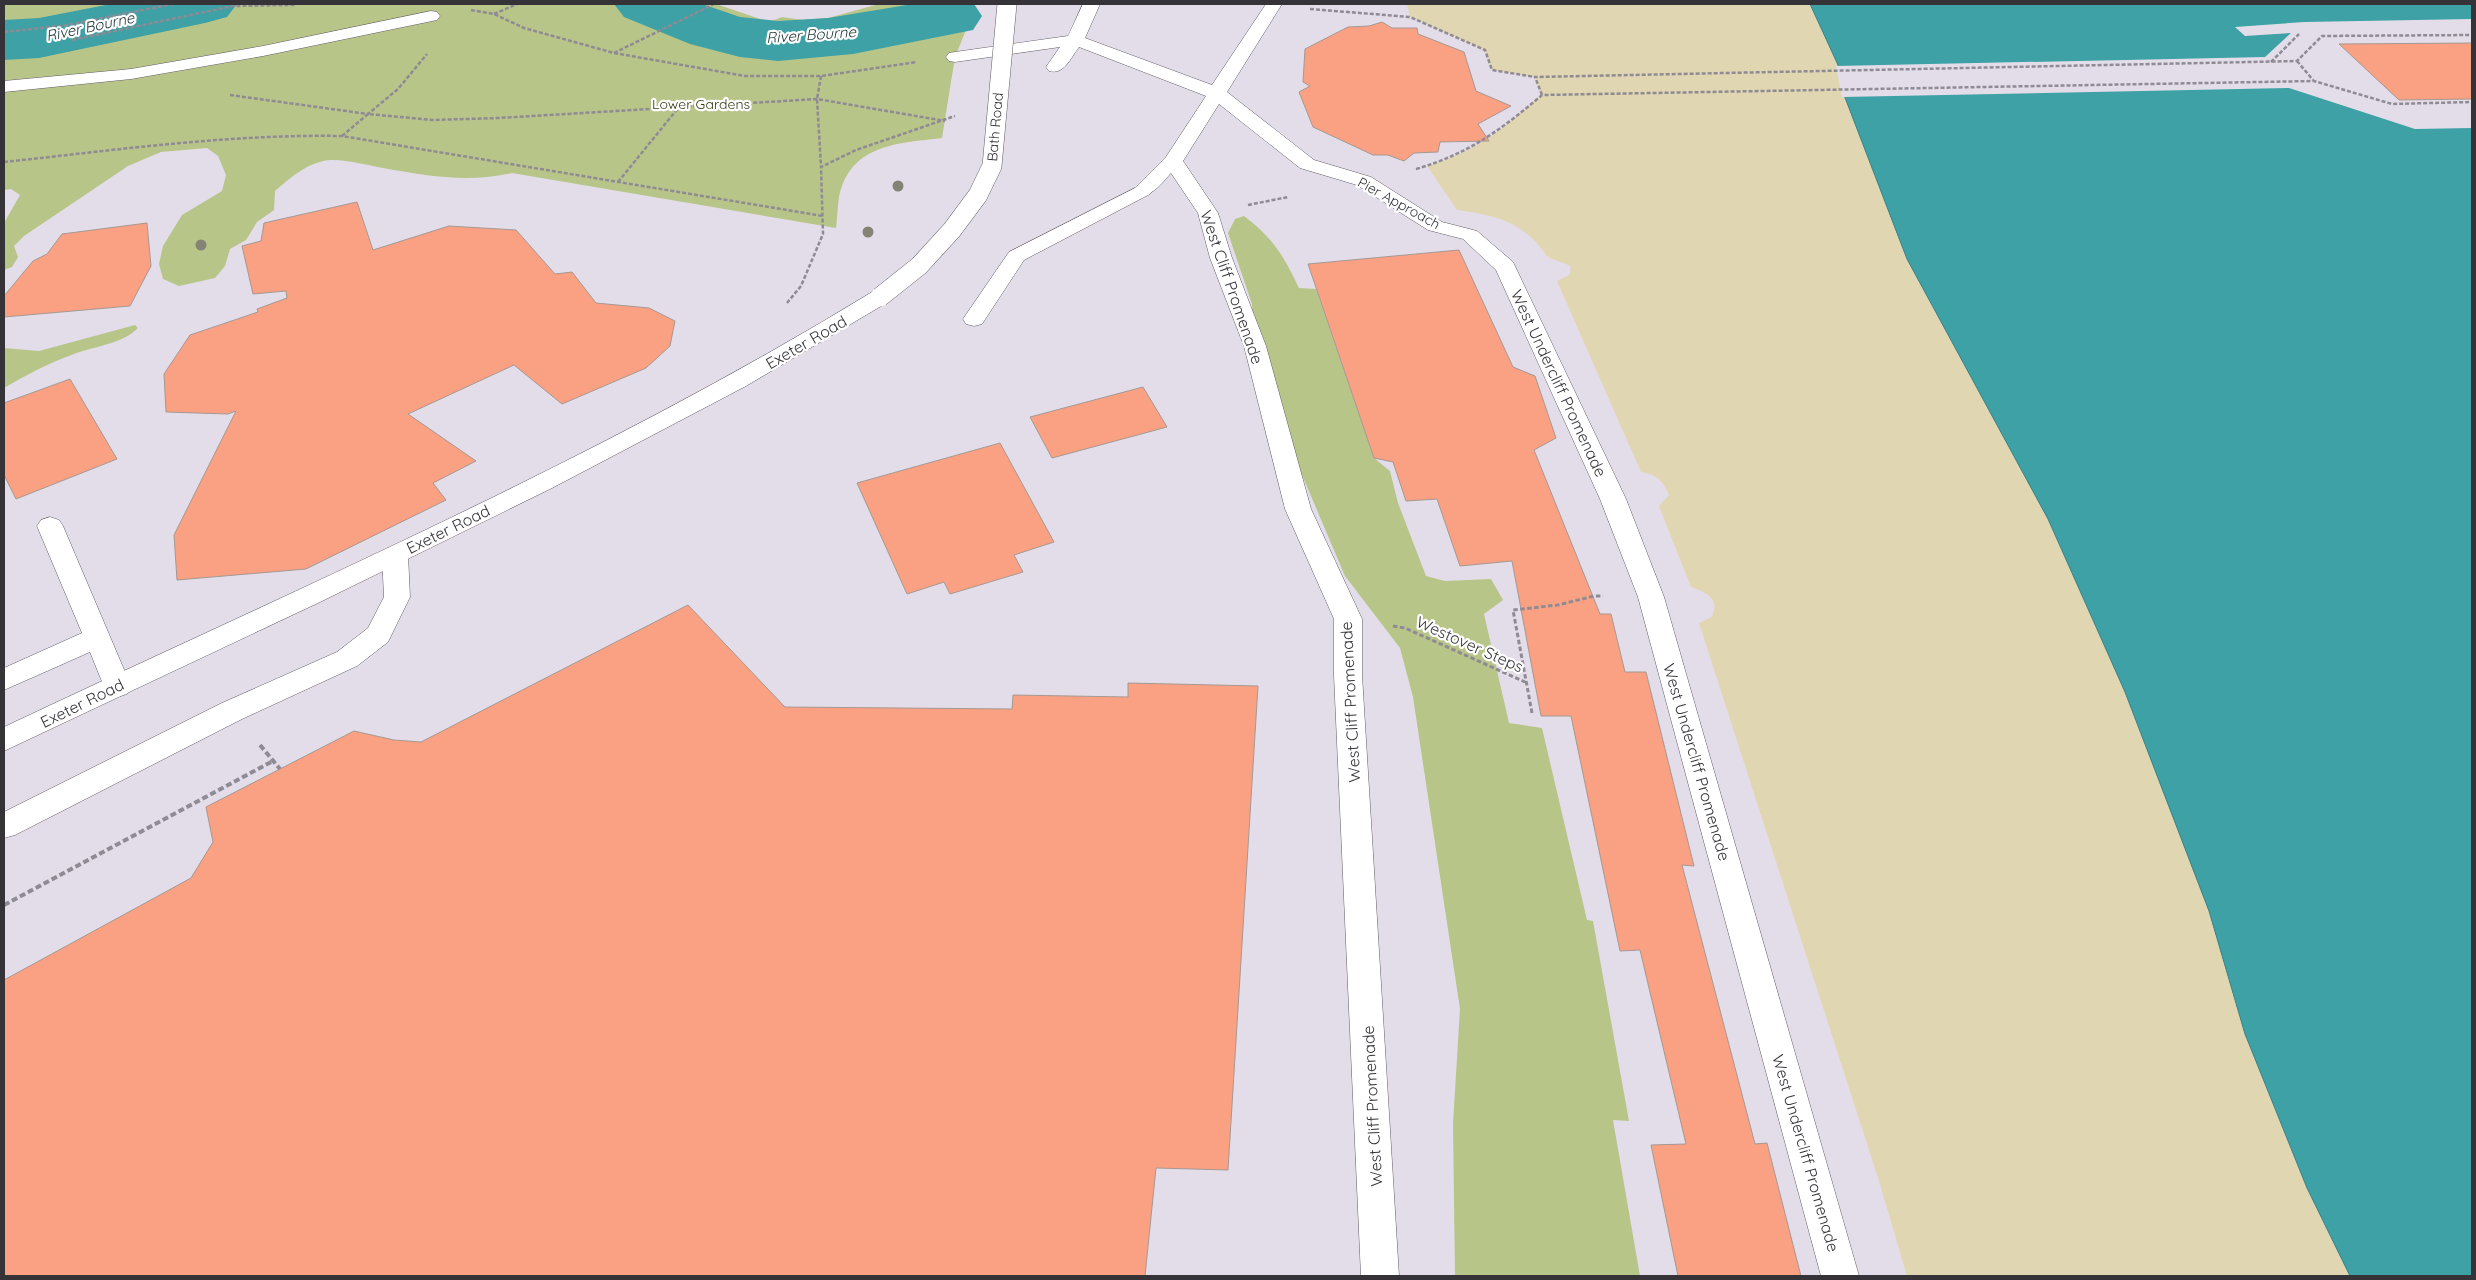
<svg xmlns="http://www.w3.org/2000/svg" width="2476" height="1280" font-family="Quicksand,sans-serif">
<style>
.green{fill:#b8c589}
.sand{fill:#e0d6b2}
.water{fill:#3da1a5;stroke:#3b8084}
.pier{fill:#e3dde9}
.lines{fill:none;stroke-linecap:round;stroke-linejoin:round}
.river{fill:#3da1a5;fill-rule:evenodd}
.building{fill:#f9a182;stroke:#a69893}
.service-casing{stroke:#615c66;stroke-width:1}
.pedestrian-casing{stroke:#615c66;stroke-width:1}
.secondary-casing{stroke:#615c66;stroke-width:1}
.path-far2{stroke:#8f8b94;stroke-width:2.5;stroke-dasharray:4 2;stroke-linecap:butt}
.path-far1{stroke:#8f8b94;stroke-width:3;stroke-dasharray:4.5 2.5;stroke-linecap:butt}
.path{stroke:#8f8b94;stroke-width:4;stroke-dasharray:6 3;stroke-linecap:butt}
.service{fill:#fff;fill-rule:evenodd}
.pedestrian{fill:#fff;fill-rule:evenodd}
.secondary{fill:#fff;fill-rule:evenodd}
.secondary-bridge-casing{stroke:#615c66;stroke-width:20;stroke-linecap:butt}
.secondary-bridge{stroke:#fff;stroke-width:19}
.tree{fill:#838475}
.labels{text-anchor:middle;stroke-width:4.5;stroke-linejoin:round;paint-order:stroke}
.far-park-label{font-size:14px;fill:#343b16;stroke:#fff}
.far-street-label{font-size:14px;fill:#353338;stroke:#fff}
.far-water-label{font-size:15px;font-style:italic;fill:#203737;stroke:#fff}
.street-label{font-size:16px;fill:#353338;stroke:#fff}
</style>
<rect width="100%" height="100%" fill="#e3dde9"/>
<path class="green" d="M 4,4 L 716,4 L 769,22 L 782,17 L 803,20 L 828,18 L 879,4 L 972,4 L 968,25 L 955,57 L 942,138 C 903,143 858,143 842,186 C 837,198 838,215 836,228 L 512,173 C 466,183 429,176 383,168 C 367,165 338,157 323,161 C 303,166 289,179 275,191 L 274,210 L 257,222 L 246,240 L 230,249 L 225,266 L 215,278 L 179,286 L 163,279 L 159,264 L 163,246 L 182,215 L 222,191 L 226,175 L 218,156 L 207,148 L 161,152 L 128,166 L 24,236 L 14,246 L 18,257 L 12,267 L 4,270 L 4,223 L 20,195 L 11,189 L 4,190 Z
M 1244,216 C 1274,239 1283,255 1299,288 L 1316,289 L 1374,458 L 1390,471 L 1398,503 L 1426,576 L 1445,581 L 1491,579 L 1503,600 L 1484,614 L 1509,723 L 1542,728 L 1587,920 L 1593,921 L 1629,1121 L 1613,1120 L 1640,1276 L 1455,1276 L 1453,1124 L 1460,1009 L 1413,697 L 1400,648 L 1345,576 L 1277,416 L 1253,322 L 1252,304 L 1228,233 L 1235,219 Z
M 135,325 L 138,328 C 122,344 95,346 74,354 C 49,363 26,375 4,388 L 4,348 L 39,351 Z"/>
<path class="sand" d="M 1407,4 L 1859,4 L 2472,1276 L 1907,1276 L 1879,1181 L 1699,623 L 1712,617 C 1720,598 1707,593 1691,587 L 1659,506 L 1669,495 C 1662,480 1658,475 1641,472 L 1557,281 L 1569,275 L 1571,267 C 1564,261 1553,261 1547,256 C 1543,251 1539,245 1535,241 C 1514,219 1486,214 1457,210 L 1427,166 C 1476,152 1504,128 1541,95 L 1535,77 L 1492,70 L 1485,50 L 1410,17 Z"/>
<path class="water" d="M 1810,4 L 2472,4 L 2472,1276 L 2350,1276 L 2307,1188 L 2245,1034 L 2209,911 L 2125,692 L 2048,519 L 1907,259 L 1844,95 L 1838,65 Z"/>
<path class="pier" d="M 2472,19 L 2472,128 L 2415,129 L 2289,88 L 1842,97 L 1836,66 L 2265,57 L 2291,33 L 2245,36 L 2235,27 L 2304,22 Z"/>
<g class="lines">
<path class="river" d="M 111,4 L 237,4 L 227,17 L 205,23 L 39,58 L 4,60 L 4,20 L 39,18 Z
M 614,4 L 702,4 L 740,17 L 778,21 L 828,18 L 913,4 L 974,4 L 982,16 L 973,30 L 853,54 L 778,61 L 740,57 L 690,44 L 624,17 Z"/>
</g>
<path class="building" d="M 1382,22 L 1392,28 L 1417,28 L 1418,34 L 1464,52 L 1476,91 L 1511,106 L 1478,124 L 1489,141 L 1440,142 L 1438,152 L 1414,153 L 1404,161 L 1388,155 L 1373,155 L 1313,127 L 1299,92 L 1310,86 L 1303,82 L 1305,49 L 1348,27 L 1369,26 Z
M 2472,43 L 2472,99 L 2399,100 L 2339,44 Z
M 357,202 L 373,250 L 449,226 L 516,230 L 555,274 L 572,272 L 596,303 L 649,308 L 675,321 L 670,346 L 646,368 L 562,404 L 514,365 L 408,414 L 476,461 L 433,483 L 446,500 L 306,569 L 177,580 L 174,535 L 236,411 L 228,414 L 166,412 L 164,374 L 190,335 L 258,312 L 257,309 L 287,298 L 286,291 L 253,294 L 242,246 L 261,241 L 264,223 Z
M 147,223 L 151,266 L 130,306 L 4,317 L 4,296 L 33,261 L 47,254 L 62,234 Z
M 1459,250 L 1513,367 L 1535,376 L 1556,438 L 1534,450 L 1600,614 L 1611,614 L 1625,672 L 1646,672 L 1694,866 L 1682,865 L 1755,1144 L 1767,1143 L 1801,1276 L 1678,1276 L 1651,1145 L 1686,1144 L 1640,950 L 1620,951 L 1571,716 L 1541,716 L 1512,561 L 1460,566 L 1437,499 L 1406,501 L 1393,462 L 1374,458 L 1308,264 Z
M 70,379 L 117,459 L 16,499 L 4,475 L 4,403 Z
M 1143,387 L 1167,427 L 1052,458 L 1030,417 Z
M 1000,443 L 1054,542 L 1014,555 L 1023,572 L 950,594 L 944,582 L 907,594 L 857,483 Z
M 688,605 L 785,707 L 1012,709 L 1013,695 L 1128,697 L 1128,683 L 1258,686 L 1228,1170 L 1156,1168 L 1145,1276 L 4,1276 L 4,980 L 191,878 L 213,842 L 206,807 L 354,731 L 394,740 L 421,742 Z"/>
<g class="lines">
<g class="service-casing">
<path id="service" d="M 1143,184 L 1150,186 L 1153,190 L 1150,194 L 1024,260 L 982,324 L 974,326 L 966,324 L 963,319 L 1009,252 Z
M 50,517 L 59,520 L 63,526 L 131,686 L 127,694 L 117,697 L 107,694 L 90,652 L 4,690 L 4,668 L 82,633 L 37,526 L 41,520 Z
M 395,546 L 404,549 L 408,555 L 410,597 L 388,642 L 357,666 L 242,719 L 15,835 L 4,838 L 4,812 L 222,703 L 337,652 L 368,628 L 384,597 L 382,555 L 386,549 Z"/>
</g>
<g class="pedestrian-casing">
<path id="pedestrian" d="M 1083,4 L 1100,4 L 1085,38 L 1212,85 L 1266,4 L 1282,4 L 1227,92 L 1314,160 L 1371,177 L 1442,222 L 1477,231 L 1513,262 L 1626,499 L 1664,597 L 1859,1276 L 1821,1276 L 1638,597 L 1600,499 L 1496,270 L 1463,239 L 1428,230 L 1357,185 L 1300,168 L 1219,104 L 1183,161 L 1218,213 L 1232,258 L 1266,346 L 1311,509 L 1362,619 L 1362,675 L 1399,1276 L 1361,1276 L 1334,675 L 1334,619 L 1285,509 L 1244,346 L 1210,258 L 1198,213 L 1171,173 C 1161,184 1152,198 1136,194 L 1133,190 L 1166,157 L 1206,96 L 1079,47 C 1070,59 1064,75 1049,71 L 1046,67 L 1060,47 L 955,62 L 949,61 L 946,57 L 949,53 L 955,52 L 1068,36 Z
M 431,11 L 437,12 L 440,16 L 437,20 L 263,56 L 131,79 L 4,92 L 4,81 L 131,69 L 263,46 Z"/>
</g>
<g class="secondary-casing">
<path id="secondary" d="M 880,290 L 888,292 L 891,297 L 888,302 L 746,386 L 552,488 L 320,602 L 4,751 L 4,727 C 296,589 596,461 872,292 Z"/>
</g>
<path class="path-far2" d="M 1310,9 L 1410,17 L 1485,50 L 1492,70 L 1535,77
M 471,10 L 494,14 L 524,28 L 614,53 L 745,76 L 821,76 L 917,62
M 494,14 L 517,4
M 4,32 L 68,25 L 173,4
M 72,40 L 233,6 L 295,5
M 614,53 L 714,4
M 2297,61 L 2313,80
M 2271,62 L 2299,34
M 821,76 L 817,99 L 821,167
M 230,95 L 368,114 L 398,89 L 427,54
M 1542,95 L 1535,77 L 2297,61 L 2322,36 L 2472,35
M 342,136 L 368,114 L 433,120 L 499,118 L 817,99 L 945,121
M 4,162 C 117,150 228,134 342,136 L 823,216
M 1416,169 C 1468,154 1501,130 1542,95 L 2314,81 L 2392,104 L 2472,102
M 618,182 L 679,107
M 1248,205 L 1288,197
M 787,303 L 801,286 L 823,234 L 821,167 L 856,150 L 955,116"/>
<path class="path-far1" d="M 1393,626 L 1405,628 L 1525,682
M 1532,713 L 1513,610 L 1558,605 L 1594,596 L 1603,596"/>
<path class="path" d="M 260,745 L 280,769
M 4,905 L 273,761"/>
<use href="#service" class="service"/>
<use href="#pedestrian" class="pedestrian"/>
<use href="#secondary" class="secondary"/>
<g class="secondary-bridge-casing">
<path id="secondary-bridge" d="M 880,297 L 919,266 L 952,230 L 978,195 L 992,166 L 1007,4"/>
</g>
<use href="#secondary-bridge" class="secondary-bridge"/>
</g>
<g class="tree">
<circle cx="898" cy="186" r="5.5"/>
<circle cx="868" cy="232" r="5.5"/>
<circle cx="201" cy="245" r="5.5"/>
</g>
<g class="labels">
<g class="far-park-label">
<text x="701" y="109">Lower Gardens</text>
</g>
<g class="far-street-label">
<text transform="translate(995 127) rotate(-85)" y="5">Bath Road</text>
<text transform="translate(1399 203) rotate(29)" y="5">Pier Approach</text>
</g>
<g class="far-water-label">
<text transform="translate(90 27) rotate(-12)" y="5">River Bourne</text>
<text transform="translate(811 35) rotate(-4)" y="5">River Bourne</text>
</g>
<g class="street-label">
<text transform="translate(1232 287) rotate(71)" y="6">West Cliff Promenade</text>
<text transform="translate(806 342) rotate(-30)" y="6">Exeter Road</text>
<text transform="translate(1559 383) rotate(65)" y="6">West Undercliff Promenade</text>
<text transform="translate(448 529) rotate(-26)" y="6">Exeter Road</text>
<text transform="translate(1470 644) rotate(24)" y="6">Westover Steps</text>
<text transform="translate(1350 702) rotate(-93)" y="6">West Cliff Promenade</text>
<text transform="translate(82 703) rotate(-26)" y="6">Exeter Road</text>
<text transform="translate(1697 762) rotate(74)" y="6">West Undercliff Promenade</text>
<text transform="translate(1372 1106) rotate(-93)" y="6">West Cliff Promenade</text>
<text transform="translate(1806 1153) rotate(74)" y="6">West Undercliff Promenade</text>
</g>
</g>
<rect width="2476" height="1280" fill="none" stroke="#353338" stroke-width="10"/>
</svg>
